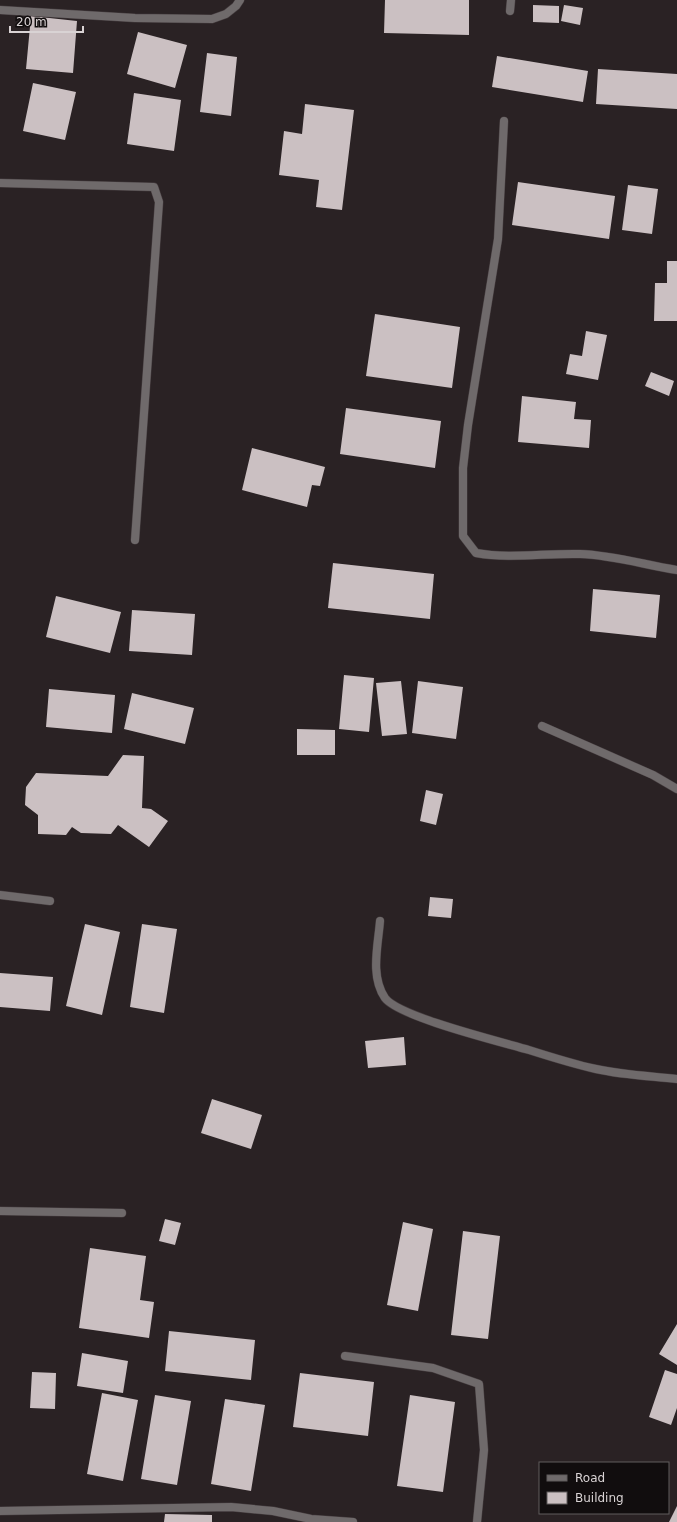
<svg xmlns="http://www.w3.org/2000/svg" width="677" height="1522" font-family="'DejaVu Sans',sans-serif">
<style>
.building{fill:#cbc0c2}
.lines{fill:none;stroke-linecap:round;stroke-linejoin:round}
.lane-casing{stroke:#463e40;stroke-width:9}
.street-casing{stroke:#463e40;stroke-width:9}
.lane{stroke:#6f6a6b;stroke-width:8}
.street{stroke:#6f6a6b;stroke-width:8}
</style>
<rect width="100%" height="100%" fill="#2a2224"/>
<path class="building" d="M 385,0 L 469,0 L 469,35 L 384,33 Z
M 533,5 L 559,6 L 559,23 L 533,22 Z
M 564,5 L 583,8 L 580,25 L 561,21 Z
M 31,16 L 77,21 L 73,73 L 26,69 Z
M 138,32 L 187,45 L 175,88 L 127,74 Z
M 207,53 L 237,57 L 231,116 L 200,112 Z
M 497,56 L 588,71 L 583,102 L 492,87 Z
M 598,69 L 677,74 L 677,109 L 596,104 Z
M 33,83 L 76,92 L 65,140 L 23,131 Z
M 134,93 L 181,100 L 174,151 L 127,144 Z
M 305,104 L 354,110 L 342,210 L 316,207 L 319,180 L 279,175 L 284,131 L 302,134 Z
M 518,182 L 615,196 L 609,239 L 512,225 Z
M 628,185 L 658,189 L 652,234 L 622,230 Z
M 667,261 L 677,261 L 677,321 L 654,321 L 655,283 L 667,283 Z
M 375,314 L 460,327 L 452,388 L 366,376 Z
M 586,331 L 607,335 L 598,380 L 566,374 L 570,354 L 582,356 Z
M 651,372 L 674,381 L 669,396 L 645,386 Z
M 522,396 L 576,402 L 574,419 L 591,420 L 589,448 L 518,442 Z
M 346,408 L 441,421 L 435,468 L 340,454 Z
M 252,448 L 325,467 L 320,486 L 312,485 L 307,507 L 242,490 Z
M 333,563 L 434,574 L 430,619 L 328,608 Z
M 593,589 L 660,595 L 656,638 L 590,631 Z
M 56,596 L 121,612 L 110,653 L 46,637 Z
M 132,610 L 195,614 L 192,655 L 129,651 Z
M 344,675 L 374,678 L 369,732 L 339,729 Z
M 401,681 L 407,734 L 382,736 L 376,683 Z
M 418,681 L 463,687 L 456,739 L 412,733 Z
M 49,689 L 115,695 L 112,733 L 46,727 Z
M 132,693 L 194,708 L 185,744 L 124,729 Z
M 297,729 L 335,730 L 335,755 L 297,755 Z
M 123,755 L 144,756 L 142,808 L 151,809 L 168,821 L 149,847 L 118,825 L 111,834 L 81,833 L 72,827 L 66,835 L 38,834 L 38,815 L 25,805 L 26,787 L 36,773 L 108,776 Z
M 426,790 L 443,794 L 436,825 L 420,821 Z
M 430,897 L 453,899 L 451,918 L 428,916 Z
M 85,924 L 120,932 L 102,1015 L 66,1006 Z
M 142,924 L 177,929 L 164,1013 L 130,1007 Z
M 0,973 L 53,977 L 50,1011 L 0,1007 Z
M 404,1037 L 406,1065 L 368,1068 L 365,1041 Z
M 212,1099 L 262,1115 L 251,1149 L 201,1133 Z
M 165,1219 L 181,1223 L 175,1245 L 159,1241 Z
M 403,1222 L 433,1229 L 418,1311 L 387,1305 Z
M 463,1231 L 500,1236 L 488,1339 L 451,1335 Z
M 90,1248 L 146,1256 L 140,1300 L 154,1302 L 149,1338 L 79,1328 Z
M 677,1324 L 677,1365 L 659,1354 Z
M 169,1331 L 255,1340 L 251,1380 L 165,1371 Z
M 82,1353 L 128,1361 L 123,1393 L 77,1386 Z
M 665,1370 L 677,1374 L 677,1408 L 671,1425 L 649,1417 Z
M 32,1372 L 56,1373 L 55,1409 L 30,1408 Z
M 300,1373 L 374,1382 L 368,1436 L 293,1427 Z
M 102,1393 L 138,1400 L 123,1481 L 87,1474 Z
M 155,1395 L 191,1401 L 177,1485 L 141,1479 Z
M 410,1395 L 455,1402 L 443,1492 L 397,1486 Z
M 225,1399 L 265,1405 L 251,1491 L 211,1484 Z
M 677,1506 L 677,1522 L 669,1522 Z
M 165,1514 L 212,1515 L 212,1522 L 164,1522 Z"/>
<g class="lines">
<g class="lane-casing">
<path id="lane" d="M 542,726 L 653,775 L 677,789"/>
</g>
<g class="street-casing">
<path id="street" d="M 0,10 L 135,18 L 212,19 L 226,14 L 236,6 L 240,0
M 510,11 L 511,0
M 504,121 L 498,239 L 468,425 L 463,468 L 463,536 L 476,553 C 510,559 545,553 580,554 C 613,555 645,565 677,570
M 0,183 L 154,187 L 159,202 L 135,540
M 0,895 L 50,901
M 380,921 C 378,946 370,976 385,998 C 399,1017 502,1042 529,1050 C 551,1057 573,1064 596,1069 C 623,1075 650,1076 677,1079
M 0,1211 L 122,1213
M 345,1356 L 433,1368 L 479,1384 L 484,1450 L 477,1522
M 0,1511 L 231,1507 L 273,1511 L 311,1519 L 353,1522"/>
</g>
<use href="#lane" class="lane"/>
<use href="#street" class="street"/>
</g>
<rect x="539" y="1462" width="130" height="52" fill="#110d0e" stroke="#615c5d"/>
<rect x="547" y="1475" width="20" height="6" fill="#6f6a6b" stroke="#615c5d"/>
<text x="575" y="1482" font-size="12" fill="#d9d3d4">Road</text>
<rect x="547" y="1492" width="20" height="12" fill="#cbc0c2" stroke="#615c5d"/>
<text x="575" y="1502" font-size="12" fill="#d9d3d4">Building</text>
<path d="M10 26v6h73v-6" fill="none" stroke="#d9d3d4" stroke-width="2"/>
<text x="16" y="26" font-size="12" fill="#d9d3d4" stroke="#110d0e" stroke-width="3" paint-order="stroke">20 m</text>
</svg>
